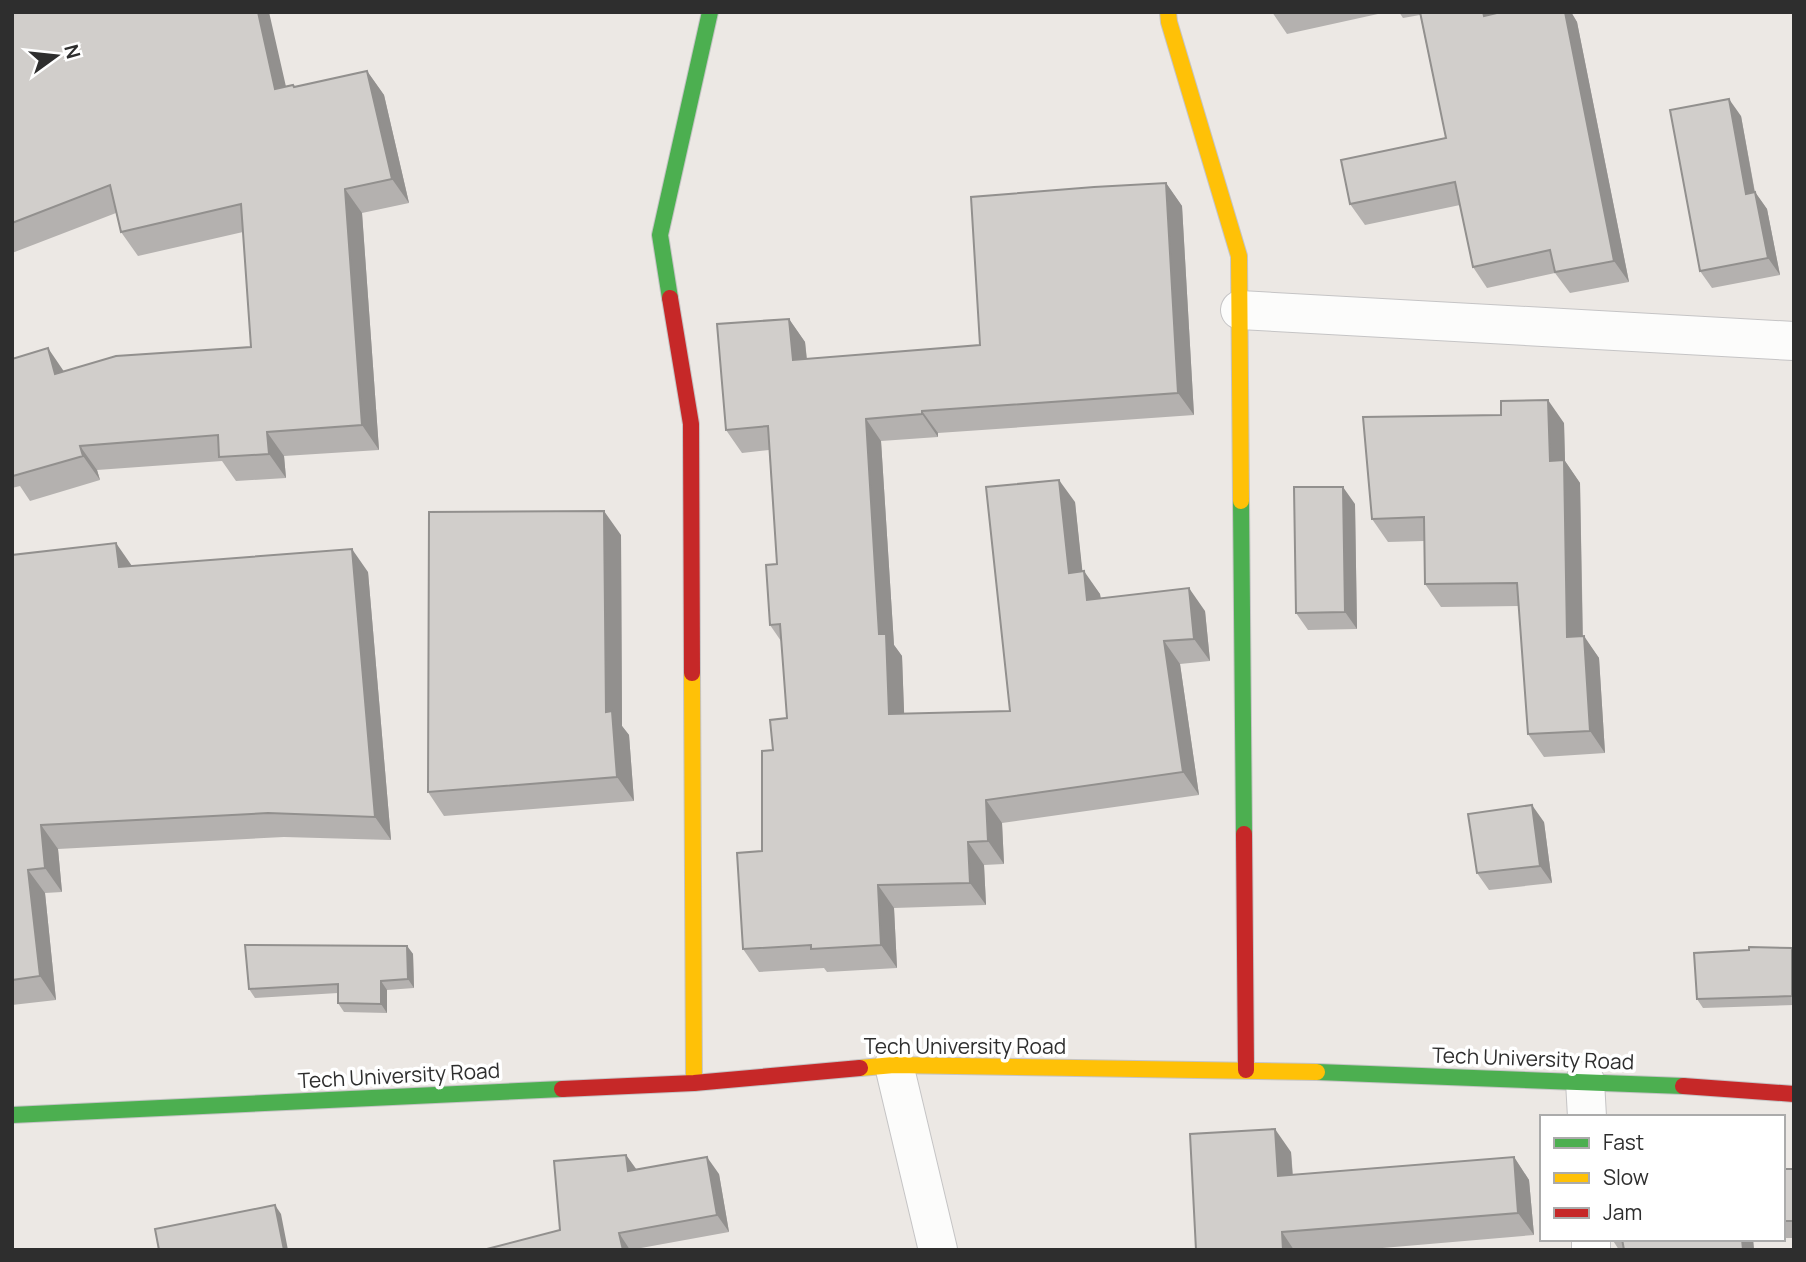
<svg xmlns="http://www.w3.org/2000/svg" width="1806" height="1262" font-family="Manrope,sans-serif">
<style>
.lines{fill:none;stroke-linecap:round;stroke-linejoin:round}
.street-casing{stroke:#c5c4c5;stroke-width:40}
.fast-casing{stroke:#c5c4c5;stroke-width:18}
.slow-casing{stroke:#c5c4c5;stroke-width:18}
.jam-casing{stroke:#c5c4c5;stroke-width:18}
.street{stroke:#fcfcfb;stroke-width:38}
.fast{stroke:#4caf50;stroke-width:16}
.slow{stroke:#ffc107;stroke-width:16}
.jam{stroke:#c62828;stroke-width:16}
.wall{fill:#b4b1af}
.shaded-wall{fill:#92908e}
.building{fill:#d1cecb;stroke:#92908e;stroke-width:2}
.labels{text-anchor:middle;stroke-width:7;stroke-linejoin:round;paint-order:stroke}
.street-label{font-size:21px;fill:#2e2e2e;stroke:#fff}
</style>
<rect width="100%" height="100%" fill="#ece8e4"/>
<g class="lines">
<g class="street-casing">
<path id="street" d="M 1240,310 L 1794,341
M 894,1065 L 938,1250
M 1585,1081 L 1587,1117
M 1591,1239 L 1591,1250"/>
</g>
<g class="fast-casing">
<path id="fast" d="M 670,298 L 660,235 L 710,12
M 1241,501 L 1244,834
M 1317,1072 L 1683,1086
M 12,1115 L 562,1089"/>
</g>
<g class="slow-casing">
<path id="slow" d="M 1168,12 L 1169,22 L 1239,256 L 1241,501
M 692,673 L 694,1083
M 860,1068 L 894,1065 L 1317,1072"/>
</g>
<g class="jam-casing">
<path id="jam" d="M 670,298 L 691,424 L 692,673
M 1244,834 L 1246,1070
M 1683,1086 L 1794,1094
M 562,1089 L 694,1083 L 860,1068"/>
</g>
<use href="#street" class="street"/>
<use href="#fast" class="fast"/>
<use href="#slow" class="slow"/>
<use href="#jam" class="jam"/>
</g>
<path class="wall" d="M 12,12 L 286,86 L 295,87 L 367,71 L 384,95 L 409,203 L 362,213 L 379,450 L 284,456 L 286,478 L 236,481 L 222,461 L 97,470 L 100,480 L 30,501 L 20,486 L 12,488 L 12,354 L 14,359 L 64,371 L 251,347 L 243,232 L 138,256 L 121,232 L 116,213 L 12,253 Z
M 1272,12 L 1387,12 L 1287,34 Z
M 1399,12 L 1494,12 L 1494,14 L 1501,12 L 1571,12 L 1577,22 L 1629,282 L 1570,293 L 1555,273 L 1487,288 L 1473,267 L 1460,205 L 1365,225 L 1350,204 L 1446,138 L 1420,15 L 1403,18 Z
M 1741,116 L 1755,192 L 1767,209 L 1780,275 L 1712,288 L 1700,271 Z
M 1166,183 L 1182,206 L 1194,415 L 938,433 L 938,437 L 881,441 L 894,645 L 902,656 L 904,714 L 1010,711 L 1075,502 L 1082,571 L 1100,594 L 1101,598 L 1205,611 L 1210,661 L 1180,664 L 1199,795 L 1002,823 L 1004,864 L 984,865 L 986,905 L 894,908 L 897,968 L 827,972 L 824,968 L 759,972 L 743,949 L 762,851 L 773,750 L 787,718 L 781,641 L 770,625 L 777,564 L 769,450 L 742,453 L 726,430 L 789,319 L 805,342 L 807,359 L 980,345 Z
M 1564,423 L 1565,461 L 1580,483 L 1583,636 L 1599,658 L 1605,753 L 1544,757 L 1528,734 L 1519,606 L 1441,607 L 1425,584 L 1424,541 L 1388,542 L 1372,519 Z
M 1355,504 L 1357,629 L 1308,630 L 1296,613 Z
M 621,535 L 622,726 L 629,735 L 634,801 L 444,816 L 428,792 Z
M 12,555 L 132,566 L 368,572 L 391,840 L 284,837 L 58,849 L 62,892 L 45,893 L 56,1000 L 12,1005 Z
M 1544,822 L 1552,883 L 1489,890 L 1477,873 Z
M 407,946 L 413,954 L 414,988 L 387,990 L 387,1013 L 344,1012 L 338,1003 L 338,993 L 255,998 L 249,989 Z
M 1794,950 L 1794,1005 L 1703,1008 L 1697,999 Z
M 1291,1152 L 1293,1175 L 1514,1157 L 1529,1180 L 1534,1235 L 1359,1250 L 1196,1250 Z
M 626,1155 L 637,1170 L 719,1174 L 729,1232 L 630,1250 L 560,1230 Z
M 1783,1169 L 1794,1169 L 1794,1238 L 1783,1238 Z
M 1612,1239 L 1753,1239 L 1754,1250 L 1619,1250 Z"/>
<path class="shaded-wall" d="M 258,12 L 269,12 L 292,113 L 275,89 Z
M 1483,12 L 1494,12 L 1499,37 L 1484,16 Z
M 1565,12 L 1571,12 L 1577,22 L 1629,282 L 1614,261 Z
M 367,71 L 384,95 L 409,203 L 392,179 Z
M 1729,99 L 1741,116 L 1758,211 L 1746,194 Z
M 1166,183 L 1182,206 L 1194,415 L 1178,393 Z
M 345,189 L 362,213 L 379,450 L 362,425 Z
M 1755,192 L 1767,209 L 1780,275 L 1768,258 Z
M 789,319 L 805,342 L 809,383 L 793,360 Z
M 48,348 L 65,373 L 55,374 Z
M 1548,400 L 1564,423 L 1565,461 L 1580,483 L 1583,659 L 1567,637 L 1550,461 Z
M 922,411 L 938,433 L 938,437 L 922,414 Z
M 866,419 L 881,441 L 894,645 L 902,656 L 905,737 L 889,714 L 879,634 Z
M 267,432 L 284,456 L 286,478 L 269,454 Z
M 80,446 L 97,470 L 100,480 L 83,456 Z
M 1059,480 L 1075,502 L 1085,595 L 1069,573 Z
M 1343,487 L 1355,504 L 1357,629 L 1345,612 Z
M 604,511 L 621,535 L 622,726 L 629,735 L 634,801 L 617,777 L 606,712 Z
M 116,543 L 132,566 L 119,567 Z
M 352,549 L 368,572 L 391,840 L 375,817 Z
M 1084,571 L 1100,594 L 1103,623 L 1087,600 Z
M 1189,588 L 1205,611 L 1210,661 L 1194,639 Z
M 1584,636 L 1599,658 L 1605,753 L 1590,731 Z
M 1164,641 L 1180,664 L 1199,795 L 1183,772 Z
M 986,800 L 1002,823 L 1004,864 L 988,841 Z
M 1532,805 L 1544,822 L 1552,883 L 1540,866 Z
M 41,825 L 58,849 L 62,892 L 45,868 Z
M 968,842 L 984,865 L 986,905 L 970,883 Z
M 28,870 L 45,893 L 56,1000 L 40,976 Z
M 878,885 L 894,908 L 897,968 L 881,945 Z
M 407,946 L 413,954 L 414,988 L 408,979 Z
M 1792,948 L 1794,950 L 1794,999 L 1792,996 Z
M 381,981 L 387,990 L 387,1013 L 381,1004 Z
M 1275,1129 L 1291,1152 L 1294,1199 L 1278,1176 Z
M 626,1155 L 638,1172 L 628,1171 Z
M 707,1157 L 719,1174 L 729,1232 L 717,1215 Z
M 1514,1157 L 1529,1180 L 1534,1235 L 1518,1213 Z
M 275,1205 L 281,1214 L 288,1250 L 284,1250 Z
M 1282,1232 L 1294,1250 L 1283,1250 Z
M 619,1233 L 630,1250 L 623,1250 Z
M 1742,1239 L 1753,1239 L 1754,1250 L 1743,1250 Z"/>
<path class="building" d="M 12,12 L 258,12 L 275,89 L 293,85 L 294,87 L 367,71 L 392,179 L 345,189 L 362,425 L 267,432 L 269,454 L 219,457 L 218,435 L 80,446 L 83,456 L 13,476 L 12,472 L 12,359 L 48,348 L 55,374 L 116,356 L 251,347 L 241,204 L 121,232 L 110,185 L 12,223 Z
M 1420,12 L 1483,12 L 1484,16 L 1501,12 L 1565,12 L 1614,261 L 1555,272 L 1550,250 L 1473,267 L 1455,182 L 1350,204 L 1341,160 L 1446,138 Z
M 1729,99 L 1746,194 L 1755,192 L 1768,258 L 1700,271 L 1670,110 Z
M 1166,183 L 1178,393 L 922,411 L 922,414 L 866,419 L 879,634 L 886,634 L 889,714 L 1010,711 L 986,487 L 1059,480 L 1069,573 L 1084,571 L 1087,600 L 1189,588 L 1194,639 L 1164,641 L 1183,772 L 986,800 L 988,841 L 968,842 L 970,883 L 878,885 L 881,945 L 811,949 L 811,945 L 743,949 L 737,853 L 762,851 L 762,751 L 773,750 L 770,720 L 787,718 L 780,624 L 770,625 L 766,565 L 777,564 L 768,426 L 726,430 L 717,324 L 789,319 L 793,360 L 980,345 L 971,197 L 1094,187 Z
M 1548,400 L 1550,461 L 1564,460 L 1567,637 L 1584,636 L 1590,731 L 1528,734 L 1517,583 L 1425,584 L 1424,517 L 1372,519 L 1363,417 L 1501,415 L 1501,401 Z
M 1294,487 L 1343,487 L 1345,612 L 1296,613 Z
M 604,511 L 606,712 L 612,711 L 617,777 L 428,792 L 429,512 Z
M 116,543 L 119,567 L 352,549 L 375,817 L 268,813 L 41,825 L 45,868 L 28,870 L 40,976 L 12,980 L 12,555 Z
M 1532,805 L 1540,866 L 1477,873 L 1468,814 Z
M 245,945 L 407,946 L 408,979 L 381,981 L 381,1004 L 338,1003 L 338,984 L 249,989 Z
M 1749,947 L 1792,948 L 1792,996 L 1697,999 L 1694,953 L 1749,950 Z
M 1275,1129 L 1278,1176 L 1514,1157 L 1518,1213 L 1282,1232 L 1283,1250 L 1196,1250 L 1190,1134 Z
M 626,1155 L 628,1171 L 707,1157 L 717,1215 L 619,1233 L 623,1250 L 483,1250 L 560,1230 L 554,1161 Z
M 1783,1169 L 1794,1169 L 1794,1221 L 1783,1221 Z
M 275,1205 L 284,1250 L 159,1250 L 155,1229 Z
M 1622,1239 L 1742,1239 L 1743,1250 L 1624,1250 Z"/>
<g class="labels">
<g class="street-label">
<text x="965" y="1054">Tech University Road</text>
<text transform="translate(1533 1059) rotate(2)" y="7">Tech University Road</text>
<text transform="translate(399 1076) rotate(-3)" y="7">Tech University Road</text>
</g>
</g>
<rect width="1806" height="1262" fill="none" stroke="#2e2e2e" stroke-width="28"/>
<rect x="1540" y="1115" width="245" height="126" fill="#ffffff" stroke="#ababab" stroke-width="2"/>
<rect x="1554" y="1138" width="35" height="10" fill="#4caf50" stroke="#ababab" stroke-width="2"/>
<text x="1603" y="1150" font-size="21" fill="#2e2e2e">Fast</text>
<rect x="1554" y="1173" width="35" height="10" fill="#ffc107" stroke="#ababab" stroke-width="2"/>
<text x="1603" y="1185" font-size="21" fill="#2e2e2e">Slow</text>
<rect x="1554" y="1208" width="35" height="10" fill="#c62828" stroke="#ababab" stroke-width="2"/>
<text x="1603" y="1220" font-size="21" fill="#2e2e2e">Jam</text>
<g transform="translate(56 56) rotate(75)" stroke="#ffffff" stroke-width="5" paint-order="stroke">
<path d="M0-5L12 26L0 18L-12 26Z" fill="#2e2e2e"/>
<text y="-10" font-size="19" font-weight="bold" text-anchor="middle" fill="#2e2e2e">N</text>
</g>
</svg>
